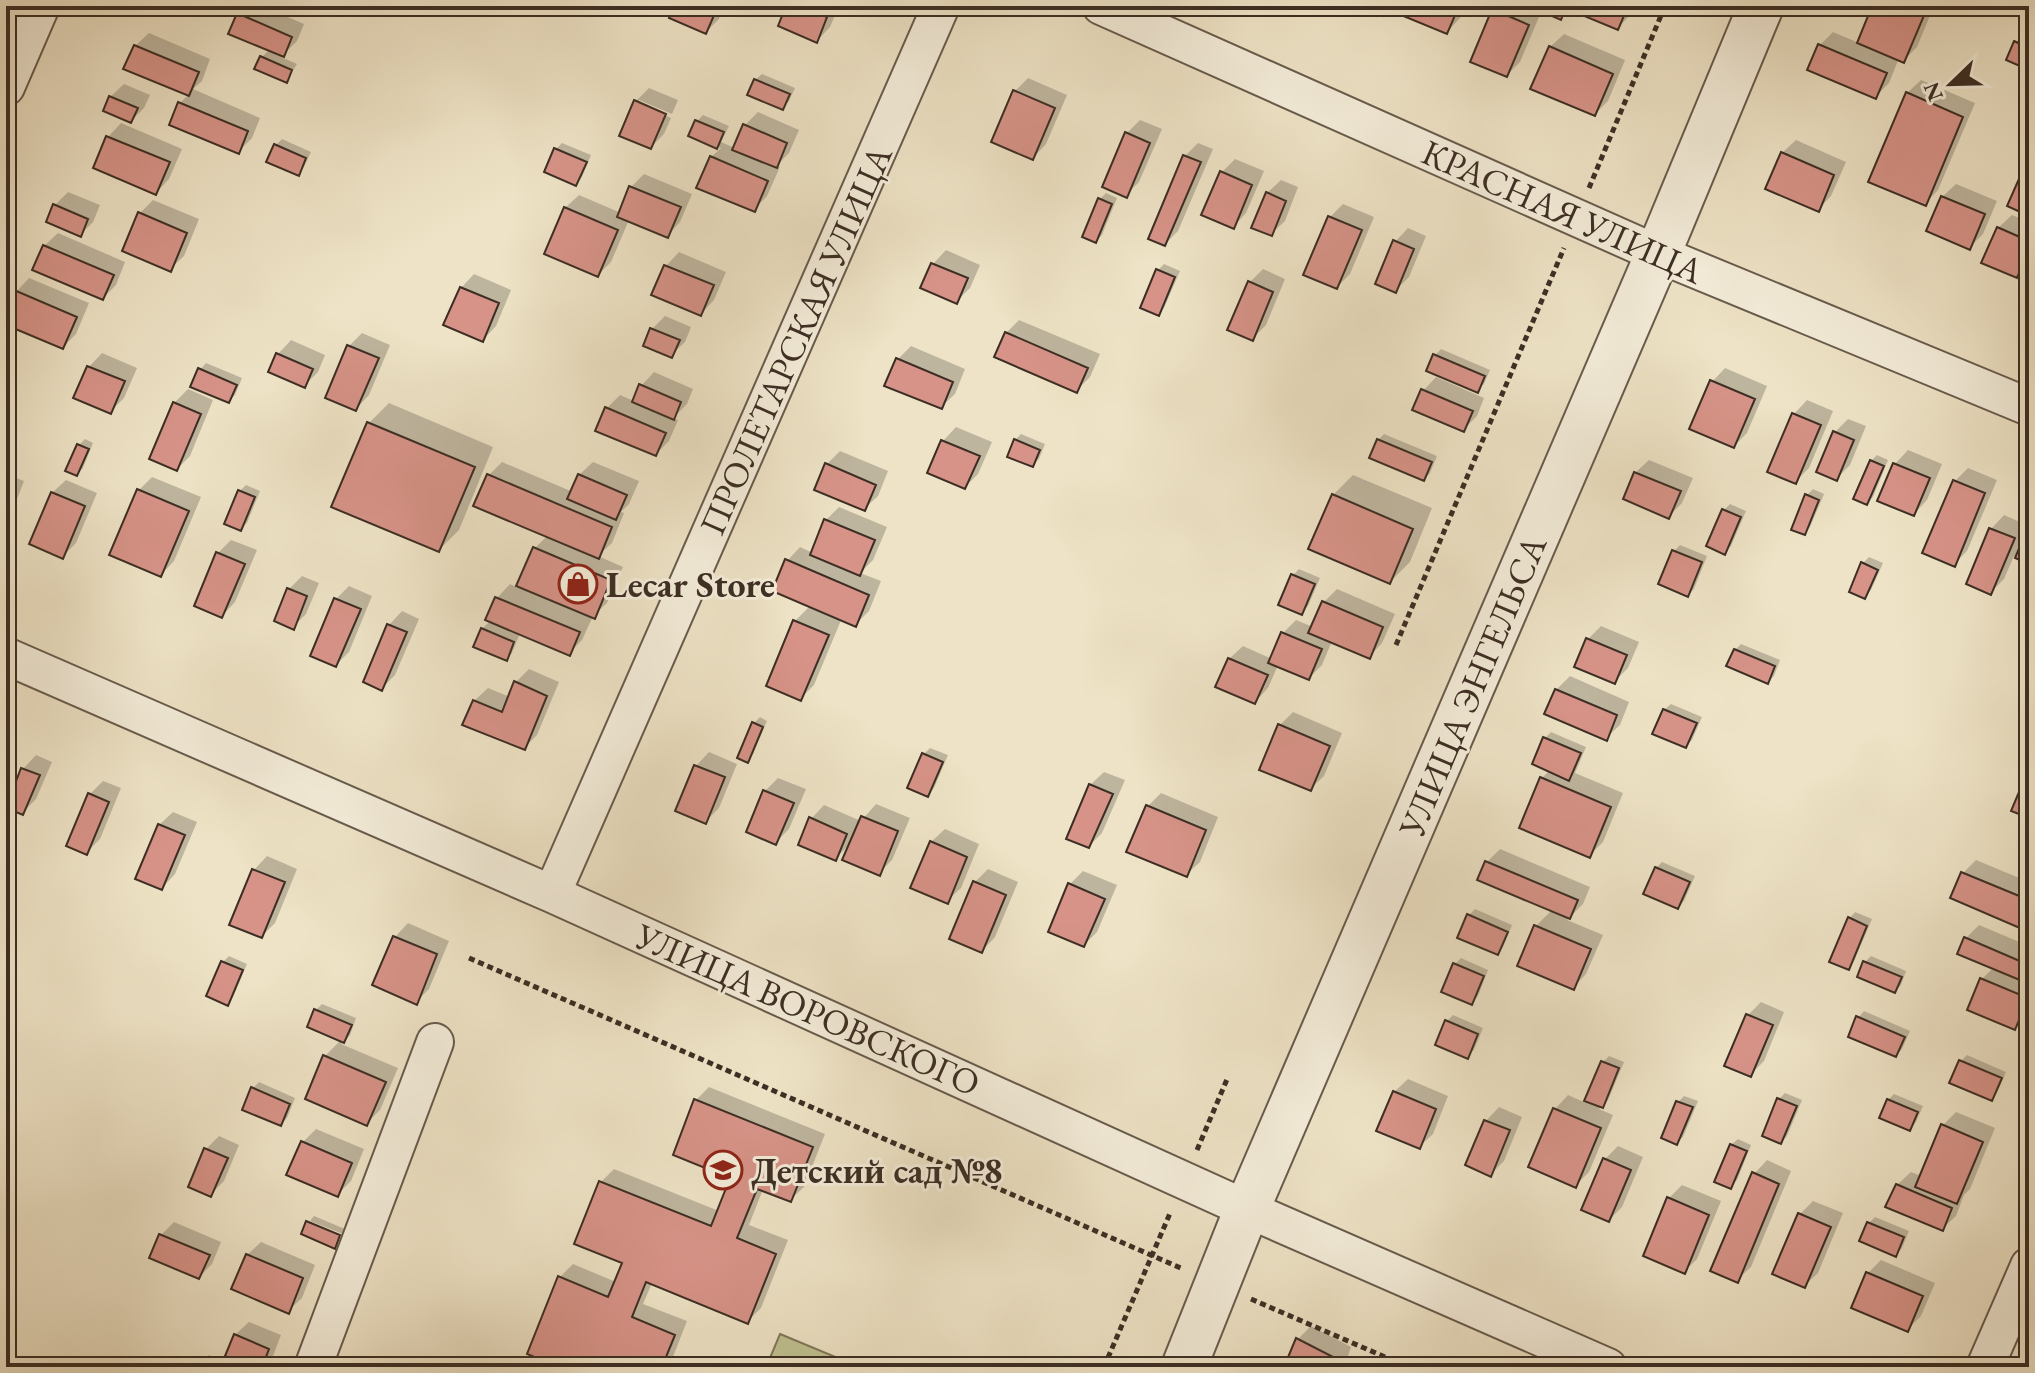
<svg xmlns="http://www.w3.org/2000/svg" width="2035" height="1373" font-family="'EB Garamond',serif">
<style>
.green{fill:#c0c190;stroke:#7e785a;stroke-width:2}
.shadow{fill:#0003}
.building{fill:#d79388;stroke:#3c2e24;stroke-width:2}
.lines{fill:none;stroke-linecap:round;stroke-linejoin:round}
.minor-casing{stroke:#685b4c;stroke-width:40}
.tertiary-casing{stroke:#685b4c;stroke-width:48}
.path{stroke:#3c2e24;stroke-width:5;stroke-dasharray:6 4;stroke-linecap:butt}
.minor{stroke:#f4edda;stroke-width:36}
.tertiary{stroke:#f4edda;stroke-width:44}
.labels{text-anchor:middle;stroke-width:6;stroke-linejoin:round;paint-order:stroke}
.street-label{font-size:36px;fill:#3c2e24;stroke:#f4edda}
.poi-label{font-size:36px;font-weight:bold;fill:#3c2e24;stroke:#f4edda;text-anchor:start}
</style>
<rect width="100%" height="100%" fill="#eee3c6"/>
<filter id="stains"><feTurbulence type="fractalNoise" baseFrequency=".0025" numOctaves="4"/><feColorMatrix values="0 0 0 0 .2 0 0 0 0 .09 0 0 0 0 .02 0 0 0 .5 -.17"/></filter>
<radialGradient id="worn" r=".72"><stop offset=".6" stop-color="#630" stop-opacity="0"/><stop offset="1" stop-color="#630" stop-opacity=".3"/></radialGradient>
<path class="green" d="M 780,1334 L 838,1358 L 834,1367 L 767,1365 Z"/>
<path class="shadow" d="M 247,6 L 262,6 L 304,24 L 297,41 L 281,57 L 297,64 L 286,81 L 261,58 L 270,49 L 238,15 Z
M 676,6 L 724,6 L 719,19 L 706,32 Z
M 789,6 L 839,6 L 830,27 L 817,41 Z
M 1401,6 L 1465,6 L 1460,18 L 1447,32 Z
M 1498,6 L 1569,6 L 1561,17 L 1542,10 L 1520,62 L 1507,75 L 1494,10 Z
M 1582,6 L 1634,6 L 1631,14 L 1618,28 Z
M 1874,6 L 1934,6 L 1917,47 L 1904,60 L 1899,58 L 1889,83 L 1875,97 L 1820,45 L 1833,32 L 1859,43 Z
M 149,33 L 210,59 L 202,81 L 193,89 L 260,118 L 252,138 L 238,152 L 171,124 L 180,103 L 189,94 L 135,46 Z
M 1564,34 L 1625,60 L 1608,101 L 1595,114 L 1550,47 Z
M 2022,36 L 2029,39 L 2029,67 L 2016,42 Z
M 762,74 L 795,88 L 789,101 L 783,107 L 755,80 Z
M 1028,78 L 1067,95 L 1046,144 L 1033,158 L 1015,91 Z
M 1921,80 L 1975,103 L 1938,190 L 1925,204 L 1907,93 Z
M 124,84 L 150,95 L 144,108 L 131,121 L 110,97 Z
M 649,88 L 678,100 L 672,114 L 639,100 L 639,104 L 671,118 L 664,134 L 651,147 L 636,101 Z
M 758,112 L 799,130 L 789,153 L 776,166 L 780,167 L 767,196 L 754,210 L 711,157 L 721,148 L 691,135 L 697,121 L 703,115 L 729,126 L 721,142 L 735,148 L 744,126 Z
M 1140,120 L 1162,129 L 1139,182 L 1126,195 L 1127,133 Z
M 121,123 L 182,149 L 169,179 L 156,193 L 95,167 L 108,137 Z
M 282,139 L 311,152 L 304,167 L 298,173 L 276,145 Z
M 1796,140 L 1846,162 L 1831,196 L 1818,210 L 1782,153 Z
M 562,143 L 591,155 L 582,177 L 576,183 L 556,149 Z
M 1198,143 L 1213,149 L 1178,231 L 1165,244 L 1185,156 Z
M 1235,159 L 1264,171 L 1246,213 L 1233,227 L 1222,172 Z
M 644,174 L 692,194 L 680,222 L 667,236 L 629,220 L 611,262 L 598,275 L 565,208 L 579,195 L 621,213 L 631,187 Z
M 1281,180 L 1298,187 L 1285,221 L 1271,234 L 1267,193 Z
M 1956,184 L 1997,201 L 1983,234 L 1970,247 L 1942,197 Z
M 68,192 L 100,205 L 93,222 L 80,235 L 55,205 Z
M 1106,193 L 1117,198 L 1102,235 L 1096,241 L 1100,199 Z
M 153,200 L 199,219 L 184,256 L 170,269 L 140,213 Z
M 1343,204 L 1374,217 L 1350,274 L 1337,287 L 1330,217 Z
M 2012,215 L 2029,222 L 2029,264 L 2017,276 L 1998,228 Z
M 1408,228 L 1426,236 L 1409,277 L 1396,290 L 1395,242 Z
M 58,233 L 125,262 L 116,285 L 103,298 L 44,246 Z
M 946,250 L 980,265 L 970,288 L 957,301 L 933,264 Z
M 679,252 L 726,272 L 714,300 L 701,314 L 654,294 L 666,266 Z
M 1164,264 L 1180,271 L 1164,308 L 1158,314 L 1158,270 Z
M 1263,269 L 1285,279 L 1266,325 L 1253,338 L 1250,282 Z
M 474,274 L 511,290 L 496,326 L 483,340 L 461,288 Z
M 29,278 L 89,303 L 76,334 L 63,347 L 6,323 L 6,315 L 16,292 Z
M 665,316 L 691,327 L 685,342 L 671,355 L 652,329 Z
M 1019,320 L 1100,354 L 1090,377 L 1077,390 L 1006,333 Z
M 362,333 L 390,345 L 369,395 L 356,409 L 349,346 Z
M 291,340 L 325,355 L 318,372 L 304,386 L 278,354 Z
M 911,346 L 965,369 L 955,394 L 941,407 L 898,359 Z
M 1441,349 L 1490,370 L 1484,384 L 1477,390 L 1435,355 Z
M 102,353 L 137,368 L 124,398 L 111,411 L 76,396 L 89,367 Z
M 206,363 L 242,378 L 235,395 L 229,401 L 200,370 Z
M 1725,368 L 1767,386 L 1747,433 L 1734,446 L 1712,382 Z
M 654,372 L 693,389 L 687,404 L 673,418 L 678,420 L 669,441 L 656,454 L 606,409 L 620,395 L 634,401 L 641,386 Z
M 1436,377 L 1484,398 L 1477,416 L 1463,430 L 1423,391 Z
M 188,389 L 213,400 L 190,456 L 177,469 L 174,403 Z
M 1807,400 L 1833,411 L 1809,468 L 1796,481 L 1770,471 L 1794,414 Z
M 389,403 L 493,447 L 459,530 L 439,550 L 334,505 L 369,423 Z
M 1848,419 L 1866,426 L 1850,465 L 1837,478 L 1835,432 Z
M 956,427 L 992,442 L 978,474 L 965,487 L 930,472 L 943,441 Z
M 1021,434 L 1045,444 L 1039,459 L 1032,465 L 1015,440 Z
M 1384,434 L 1437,456 L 1430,473 L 1424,479 L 1378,440 Z
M 85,439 L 93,443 L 83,468 L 77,474 L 79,445 Z
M 1908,450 L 1942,464 L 1927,500 L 1914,514 L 1895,464 Z
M 840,451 L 888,471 L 878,496 L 864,509 L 827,464 Z
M 1877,455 L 1888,460 L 1873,497 L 1867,503 L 1871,461 Z
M 1649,460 L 1693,478 L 1682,503 L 1669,516 L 1635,473 Z
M 502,462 L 573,492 L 579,475 L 593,462 L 639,481 L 629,504 L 621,512 L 624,513 L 612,543 L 598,556 L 623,567 L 607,603 L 593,616 L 582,640 L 569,653 L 520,633 L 512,653 L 506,659 L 482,629 L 491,620 L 487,619 L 497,598 L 510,584 L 518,588 L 534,549 L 548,535 L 489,475 Z
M 1968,468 L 1997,480 L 1967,551 L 1954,564 L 1955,481 Z
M 6,474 L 24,481 L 12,512 L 6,518 Z
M 1353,475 L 1432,508 L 1410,562 L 1390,582 L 1333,495 Z
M 152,477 L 201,497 L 174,561 L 161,575 L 139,490 Z
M 66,480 L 97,493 L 76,543 L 63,556 L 52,493 Z
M 246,485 L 260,491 L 247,523 L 240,529 L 240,491 Z
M 1813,489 L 1824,494 L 1810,527 L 1804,533 L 1807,495 Z
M 1730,504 L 1746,511 L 1731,546 L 1725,552 L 1724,510 Z
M 839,507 L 887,527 L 873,560 L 860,573 L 881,581 L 869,611 L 856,624 L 842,618 L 814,685 L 801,698 L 795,621 L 811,605 L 787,561 L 800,547 L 813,553 L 826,520 Z
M 2004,515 L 2029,526 L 2029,562 L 2014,556 L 2004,579 L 1991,592 L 1968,583 L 1991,529 Z
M 231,540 L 257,550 L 235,602 L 222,616 L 218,553 Z
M 1680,545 L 1707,556 L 1694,589 L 1688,595 L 1674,551 Z
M 1869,557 L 1883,563 L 1871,590 L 1865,596 L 1863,563 Z
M 1299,569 L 1320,578 L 1308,606 L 1301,613 L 1293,575 Z
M 302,576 L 319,583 L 306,614 L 293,627 L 289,589 Z
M 349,586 L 372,596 L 349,652 L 336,665 L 336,599 Z
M 1337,589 L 1395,614 L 1382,643 L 1369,657 L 1332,641 L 1322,665 L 1309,678 L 1278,665 L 1268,688 L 1255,702 L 1229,659 L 1243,646 L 1272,659 L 1283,633 L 1296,620 L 1313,627 L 1323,603 Z
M 402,611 L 419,619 L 395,675 L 382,688 L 366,681 L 389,625 Z
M 1601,626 L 1639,642 L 1628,668 L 1614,682 L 1588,639 Z
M 1741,644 L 1780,660 L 1774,676 L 1768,682 L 1735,650 Z
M 529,669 L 559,682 L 537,735 L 524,748 L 474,701 L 488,688 L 510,697 L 516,682 Z
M 1570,676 L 1629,702 L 1620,725 L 1606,738 L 1556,690 Z
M 1671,704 L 1702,717 L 1692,740 L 1686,746 L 1664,710 Z
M 1293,712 L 1342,733 L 1324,776 L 1310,789 L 1280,725 Z
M 760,717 L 767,721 L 753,754 L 747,760 L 754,723 Z
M 1551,732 L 1586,747 L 1575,773 L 1623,793 L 1603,842 L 1590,855 L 1542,778 L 1550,770 L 1545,738 Z
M 930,748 L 948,755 L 934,788 L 928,794 L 924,754 Z
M 709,752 L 737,764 L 719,808 L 705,822 L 677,810 L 696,766 Z
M 36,755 L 52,762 L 36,799 L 22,813 L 7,806 L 23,769 Z
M 1104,772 L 1125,780 L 1102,833 L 1089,846 L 1090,785 Z
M 778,778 L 806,789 L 789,829 L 775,843 L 765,791 Z
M 103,781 L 121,788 L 100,839 L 87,852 L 90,794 Z
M 2027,787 L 2029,788 L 2029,816 L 2020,793 Z
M 1161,793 L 1218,817 L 1200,862 L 1186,875 L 1148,806 Z
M 876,804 L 910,818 L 892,860 L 879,873 L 851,843 L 835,859 L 811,819 L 824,805 L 861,821 Z
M 173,812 L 197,822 L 175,874 L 162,888 L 159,825 Z
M 945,829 L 979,844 L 961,888 L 947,901 L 931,842 Z
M 1500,849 L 1590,887 L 1583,904 L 1567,920 L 1603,935 L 1586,974 L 1573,988 L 1536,926 L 1552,910 L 1487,862 Z
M 267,856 L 297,869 L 275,923 L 262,936 L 231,924 L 254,870 Z
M 1976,860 L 2029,882 L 2029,930 L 1963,873 Z
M 1662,862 L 1695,876 L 1684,901 L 1678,907 L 1656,868 Z
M 988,869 L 1018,882 L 995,937 L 982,951 L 975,882 Z
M 1083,871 L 1117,885 L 1097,932 L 1084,945 L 1070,884 Z
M 1475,909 L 1512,925 L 1503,947 L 1497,953 L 1469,915 Z
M 1855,912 L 1872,919 L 1854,961 L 1848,967 L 1849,919 Z
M 408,923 L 449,941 L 429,989 L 416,1002 L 375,984 L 395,937 Z
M 1979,925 L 2029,946 L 2029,1011 L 2014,1028 L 1982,979 L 1994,967 L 1966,938 Z
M 229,956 L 247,964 L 233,997 L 227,1003 L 223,962 Z
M 1871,956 L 1906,971 L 1901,985 L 1895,991 L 1865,962 Z
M 1461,958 L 1488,970 L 1478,996 L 1472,1002 L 1454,965 Z
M 1761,1002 L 1784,1012 L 1764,1061 L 1750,1075 L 1748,1015 Z
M 322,1004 L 356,1018 L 350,1035 L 341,1044 L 398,1068 L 380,1110 L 367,1123 L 307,1098 L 325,1056 L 341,1040 L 316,1010 Z
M 1864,1011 L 1910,1031 L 1902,1049 L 1896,1055 L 1858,1018 Z
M 1453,1015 L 1483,1028 L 1474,1050 L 1467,1056 L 1447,1021 Z
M 1967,1055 L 2006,1072 L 1997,1093 L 1991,1099 L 1961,1061 Z
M 1609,1056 L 1624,1062 L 1608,1100 L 1599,1109 L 1613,1115 L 1589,1172 L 1576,1185 L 1530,1166 L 1555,1109 L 1568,1095 L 1586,1103 L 1603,1062 Z
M 1408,1079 L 1448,1096 L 1433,1134 L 1419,1147 L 1394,1092 Z
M 259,1082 L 295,1098 L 287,1118 L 281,1124 L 253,1088 Z
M 709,1087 L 825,1134 L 804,1187 L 790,1200 L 763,1189 L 749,1225 L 788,1240 L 761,1308 L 748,1321 L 652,1283 L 643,1304 L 687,1321 L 669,1367 L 564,1367 L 560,1277 L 573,1264 L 616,1282 L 624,1262 L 601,1182 L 614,1169 L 719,1211 L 733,1177 L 696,1100 Z
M 1785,1093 L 1802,1100 L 1787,1136 L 1781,1142 L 1779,1099 Z
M 1894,1094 L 1923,1106 L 1916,1122 L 1910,1129 L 1888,1100 Z
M 1684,1096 L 1698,1101 L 1683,1137 L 1676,1143 L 1678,1102 Z
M 1499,1107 L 1522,1117 L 1504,1161 L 1491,1174 L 1486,1121 Z
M 1956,1112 L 1995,1128 L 1970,1189 L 1964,1195 L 1956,1216 L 1942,1229 L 1897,1185 L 1911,1172 L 1921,1176 L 1943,1125 Z
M 316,1129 L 364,1149 L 351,1181 L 337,1195 L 303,1142 Z
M 219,1136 L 239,1145 L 224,1181 L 211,1194 L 206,1149 Z
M 1738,1139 L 1751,1145 L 1737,1180 L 1731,1186 L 1731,1145 Z
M 1618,1146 L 1643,1157 L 1622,1207 L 1609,1220 L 1604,1160 Z
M 1767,1160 L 1791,1171 L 1751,1267 L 1737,1280 L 1754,1174 Z
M 1682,1185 L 1721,1201 L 1697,1259 L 1684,1272 L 1669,1198 Z
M 1813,1201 L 1843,1213 L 1818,1273 L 1804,1286 L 1800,1214 Z
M 314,1216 L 345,1229 L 343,1234 L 310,1221 Z
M 1875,1217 L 1909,1231 L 1902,1248 L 1896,1255 L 1869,1223 Z
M 174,1222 L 221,1242 L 212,1264 L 199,1277 L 161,1235 Z
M 261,1242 L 315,1265 L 302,1298 L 288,1311 L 247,1255 Z
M 1881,1260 L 1935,1283 L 1921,1316 L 1908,1329 L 1868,1273 Z
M 249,1322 L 281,1335 L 273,1356 L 261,1367 L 255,1367 L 235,1335 Z
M 1311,1326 L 1351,1347 L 1344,1367 L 1286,1367 L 1298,1339 Z
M 209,1355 L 238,1367 L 196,1367 Z"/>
<path class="building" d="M 674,6 L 718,6 L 706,34 L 669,18 Z
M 786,6 L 800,6 L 827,17 L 817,43 L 778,26 Z
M 1352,6 L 1380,6 L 1376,16 Z
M 1399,6 L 1441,6 L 1456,13 L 1447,34 L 1396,13 Z
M 1529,6 L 1563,6 L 1566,7 L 1561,20 Z
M 1579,6 L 1628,6 L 1618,30 L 1577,13 Z
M 1872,6 L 1928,6 L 1904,63 L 1857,43 Z
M 1492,9 L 1529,25 L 1507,77 L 1470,62 Z
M 237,13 L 292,37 L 284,57 L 228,34 Z
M 2014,41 L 2029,48 L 2029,70 L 2006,60 Z
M 1818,44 L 1887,73 L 1876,99 L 1807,70 Z
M 134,45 L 199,72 L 189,96 L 123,69 Z
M 1549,46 L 1613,74 L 1595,116 L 1530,89 Z
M 260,56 L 292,70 L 287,83 L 254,69 Z
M 754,79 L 790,94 L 783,110 L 747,95 Z
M 1013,90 L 1055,108 L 1033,160 L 991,142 Z
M 1906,92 L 1963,117 L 1926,206 L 1868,182 Z
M 109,96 L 138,108 L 131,123 L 103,111 Z
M 634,100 L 666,114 L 651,149 L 619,136 Z
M 178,102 L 248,131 L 239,154 L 169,125 Z
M 695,120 L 724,132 L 717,149 L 688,136 Z
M 743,124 L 787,143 L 777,168 L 732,150 Z
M 1125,132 L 1150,143 L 1127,198 L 1102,187 Z
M 106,136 L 170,162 L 156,195 L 93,168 Z
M 274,144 L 306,158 L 299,176 L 266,162 Z
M 554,148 L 587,162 L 576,186 L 544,172 Z
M 1781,152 L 1834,175 L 1819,212 L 1765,189 Z
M 1183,155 L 1201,162 L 1165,246 L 1148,239 Z
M 710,156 L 768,181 L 755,212 L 696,188 Z
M 2026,163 L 2029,164 L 2029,216 L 2007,206 Z
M 1220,171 L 1252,185 L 1234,229 L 1201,215 Z
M 629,186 L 681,207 L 668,238 L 617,217 Z
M 1266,192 L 1286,201 L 1272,236 L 1251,228 Z
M 1941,196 L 1985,214 L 1970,250 L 1926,231 Z
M 1098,198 L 1112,204 L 1096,243 L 1082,237 Z
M 53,204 L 88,219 L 81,237 L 46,222 Z
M 564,207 L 618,230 L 598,277 L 544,254 Z
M 138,212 L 187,233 L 171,272 L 122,251 Z
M 1328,216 L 1362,230 L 1337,289 L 1303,275 Z
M 1997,227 L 2029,241 L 2029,250 L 2017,278 L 1981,263 Z
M 1393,240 L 1414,249 L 1396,293 L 1375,284 Z
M 43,245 L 114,275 L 103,300 L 32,270 Z
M 931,263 L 968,278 L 957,304 L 920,288 Z
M 664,265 L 714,285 L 701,316 L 651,295 Z
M 1156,269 L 1175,277 L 1159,316 L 1140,308 Z
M 1248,281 L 1273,292 L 1253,341 L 1227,330 Z
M 460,287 L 499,303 L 483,342 L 443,325 Z
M 14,290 L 77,317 L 63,349 L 6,325 L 6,310 Z
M 650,328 L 680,340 L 672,358 L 643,346 Z
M 1005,332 L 1088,368 L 1077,393 L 994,357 Z
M 347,345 L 379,358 L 356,411 L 325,398 Z
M 276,353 L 313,369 L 305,388 L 268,372 Z
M 1433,354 L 1485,376 L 1478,393 L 1426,371 Z
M 896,358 L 953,382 L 942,409 L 884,386 Z
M 87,366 L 125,381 L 111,414 L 73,398 Z
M 198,368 L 237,385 L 229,403 L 190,387 Z
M 1710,380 L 1755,399 L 1734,448 L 1689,429 Z
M 639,384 L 681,402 L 674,420 L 632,402 Z
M 1421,389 L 1473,411 L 1464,432 L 1412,410 Z
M 173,402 L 201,414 L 177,471 L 149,459 Z
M 605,407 L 666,433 L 656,456 L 595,431 Z
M 1792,413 L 1821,425 L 1796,484 L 1767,472 Z
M 367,422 L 475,467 L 439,552 L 331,507 Z
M 1833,431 L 1854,440 L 1837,481 L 1816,472 Z
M 1014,439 L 1040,450 L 1033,467 L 1007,457 Z
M 1377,439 L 1432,462 L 1424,481 L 1369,458 Z
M 941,440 L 980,456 L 965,489 L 927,473 Z
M 77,444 L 89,449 L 77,476 L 65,471 Z
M 1870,460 L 1884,466 L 1867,505 L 1853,499 Z
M 825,463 L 876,485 L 865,511 L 814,490 Z
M 1893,463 L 1930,478 L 1914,516 L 1877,501 Z
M 1634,472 L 1681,491 L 1669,519 L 1623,499 Z
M 487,474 L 612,527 L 599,559 L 473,506 Z
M 578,474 L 627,495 L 616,520 L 567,499 Z
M 1953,480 L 1985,493 L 1955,567 L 1922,553 Z
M 137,489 L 189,511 L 161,577 L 109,555 Z
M 238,490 L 255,497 L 241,531 L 224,524 Z
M 51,492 L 85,506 L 63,559 L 29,544 Z
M 1332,494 L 1413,529 L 1390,584 L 1308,549 Z
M 1805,494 L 1819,500 L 1805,535 L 1791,530 Z
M 1722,509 L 1741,517 L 1725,555 L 1706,546 Z
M 824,519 L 875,540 L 860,576 L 810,555 Z
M 2029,525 L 2029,564 L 2015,558 Z
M 1989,528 L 2015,538 L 1991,595 L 1966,584 Z
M 533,547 L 611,580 L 595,619 L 516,586 Z
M 1672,550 L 1702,562 L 1688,597 L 1658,584 Z
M 216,552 L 245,564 L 222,618 L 194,606 Z
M 785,559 L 869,595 L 856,627 L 772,591 Z
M 1861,562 L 1878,570 L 1865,599 L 1849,592 Z
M 1291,574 L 1315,584 L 1302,615 L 1278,605 Z
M 287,588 L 307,596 L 294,630 L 274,621 Z
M 495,597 L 580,632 L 570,656 L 485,620 Z
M 334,598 L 361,609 L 336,667 L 310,656 Z
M 1322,601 L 1383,627 L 1370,659 L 1308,633 Z
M 793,620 L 829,635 L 801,701 L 766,686 Z
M 387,624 L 407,632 L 382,691 L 363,682 Z
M 481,628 L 514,642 L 507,661 L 473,647 Z
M 1281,632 L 1322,649 L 1309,680 L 1268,663 Z
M 1586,638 L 1627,655 L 1615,684 L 1574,667 Z
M 1734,649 L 1775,666 L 1768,684 L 1726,666 Z
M 1228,658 L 1268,675 L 1255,704 L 1215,687 Z
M 514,681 L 547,696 L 525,750 L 462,725 L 473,700 L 502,712 Z
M 1555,689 L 1617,715 L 1607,741 L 1544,714 Z
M 1663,709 L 1697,723 L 1686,748 L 1652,734 Z
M 752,722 L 763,727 L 748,763 L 737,758 Z
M 1278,724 L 1330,746 L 1311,791 L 1259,770 Z
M 1543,737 L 1581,753 L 1569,781 L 1532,764 Z
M 922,753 L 943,762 L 928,797 L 907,788 Z
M 694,765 L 725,777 L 706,824 L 675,811 Z
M 21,768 L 40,775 L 23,815 L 6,808 Z
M 1540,777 L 1611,807 L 1590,858 L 1519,828 Z
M 1089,784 L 1113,794 L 1089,848 L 1066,839 Z
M 763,790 L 794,803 L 776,845 L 746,832 Z
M 2019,792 L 2029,796 L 2029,818 L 2011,811 Z
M 88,793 L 109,802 L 87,855 L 66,846 Z
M 1146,805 L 1206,830 L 1187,877 L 1126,852 Z
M 861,816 L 898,831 L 880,876 L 842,860 Z
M 809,817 L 847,834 L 836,861 L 798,845 Z
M 158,824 L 185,835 L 162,890 L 135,879 Z
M 930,841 L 967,857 L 948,904 L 910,888 Z
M 1485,861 L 1578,900 L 1570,919 L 1477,880 Z
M 1655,867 L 1690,882 L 1678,909 L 1643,894 Z
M 252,869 L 285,882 L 262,938 L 229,925 Z
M 1961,872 L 2029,900 L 2029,932 L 1950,898 Z
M 973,881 L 1006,895 L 982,953 L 949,939 Z
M 1068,883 L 1105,899 L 1084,947 L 1048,932 Z
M 1467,914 L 1508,932 L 1498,955 L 1457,938 Z
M 1848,917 L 1867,926 L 1849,970 L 1829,962 Z
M 1534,925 L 1591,949 L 1574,990 L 1517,966 Z
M 393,936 L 437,954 L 417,1005 L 372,985 Z
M 1964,937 L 2029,965 L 2027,983 L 1957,954 Z
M 221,961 L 243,970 L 228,1006 L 206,996 Z
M 1863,961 L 1902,977 L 1895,993 L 1857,977 Z
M 1453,963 L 1484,976 L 1472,1005 L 1441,992 Z
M 1980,978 L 2028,998 L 2015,1030 L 1967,1010 Z
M 314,1009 L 352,1025 L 344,1043 L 307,1027 Z
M 1746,1014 L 1773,1025 L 1751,1077 L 1724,1066 Z
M 1856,1016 L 1905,1037 L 1896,1057 L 1848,1037 Z
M 1445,1020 L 1478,1034 L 1468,1059 L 1435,1045 Z
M 323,1055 L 386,1082 L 367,1126 L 305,1099 Z
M 1959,1060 L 2002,1078 L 1992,1101 L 1949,1083 Z
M 1601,1061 L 1619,1068 L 1603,1108 L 1584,1101 Z
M 251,1087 L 290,1104 L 281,1126 L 242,1110 Z
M 1393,1091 L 1436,1109 L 1420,1149 L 1376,1131 Z
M 1777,1098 L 1797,1106 L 1781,1144 L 1762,1136 Z
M 694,1099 L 813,1147 L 791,1202 L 757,1189 L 737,1238 L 776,1254 L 748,1324 L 646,1282 L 632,1317 L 675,1335 L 662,1367 L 559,1367 L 527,1354 L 558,1276 L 608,1297 L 622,1263 L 574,1244 L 599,1181 L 711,1226 L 730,1178 L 673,1155 Z
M 1887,1099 L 1918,1112 L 1910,1131 L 1879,1118 Z
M 1676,1101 L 1693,1107 L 1677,1145 L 1661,1138 Z
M 1553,1108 L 1601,1128 L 1576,1188 L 1528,1167 Z
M 1484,1120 L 1510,1130 L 1491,1177 L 1465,1165 Z
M 1941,1124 L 1983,1142 L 1957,1204 L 1915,1187 Z
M 301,1141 L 352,1163 L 338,1197 L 286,1175 Z
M 1730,1144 L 1747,1151 L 1731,1189 L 1714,1182 Z
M 204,1148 L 228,1158 L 211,1197 L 188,1187 Z
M 1603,1158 L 1631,1170 L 1609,1222 L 1581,1210 Z
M 1752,1172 L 1779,1184 L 1738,1283 L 1710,1271 Z
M 1896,1184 L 1952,1208 L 1943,1231 L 1885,1207 Z
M 1667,1197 L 1709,1215 L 1685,1274 L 1643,1256 Z
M 1798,1213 L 1831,1227 L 1805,1288 L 1772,1274 Z
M 306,1221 L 340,1235 L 335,1249 L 301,1234 Z
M 1867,1222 L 1904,1237 L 1896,1257 L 1859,1241 Z
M 159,1234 L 210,1255 L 199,1279 L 149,1258 Z
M 246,1254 L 303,1278 L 289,1314 L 231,1289 Z
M 1866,1272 L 1923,1296 L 1908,1332 L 1851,1308 Z
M 234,1334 L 269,1349 L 262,1367 L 250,1367 L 225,1356 Z
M 1296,1338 L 1339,1360 L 1337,1367 L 1284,1367 Z"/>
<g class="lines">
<g class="minor-casing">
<path id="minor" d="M 1101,6 L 1658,254 L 2029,407
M 6,87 L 41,6
M 6,656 L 552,894 L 1247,1209 L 1608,1367
M 552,894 L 941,6
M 313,1367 L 435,1042
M 1985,1367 L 2029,1266"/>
</g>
<g class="tertiary-casing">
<path id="tertiary" d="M 1184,1367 L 1247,1209 L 1658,254 L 1761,6"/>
</g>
<path class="path" d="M 1589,188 L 1665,6
M 1396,645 L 1564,248
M 469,958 L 1183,1269
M 1197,1150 L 1228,1077
M 1251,1299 L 1408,1367
M 1104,1367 L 1171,1211"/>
<use href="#minor" class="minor"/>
<use href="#tertiary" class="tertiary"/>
</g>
<defs>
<g id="shop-ring" transform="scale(2)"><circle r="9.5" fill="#f4edda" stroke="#8f2418" stroke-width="1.5"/><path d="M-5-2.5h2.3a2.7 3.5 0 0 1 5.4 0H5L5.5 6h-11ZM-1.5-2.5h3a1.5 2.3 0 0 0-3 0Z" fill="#8f2418"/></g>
<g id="school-ring" transform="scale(2)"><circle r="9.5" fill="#f4edda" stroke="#8f2418" stroke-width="1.5"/><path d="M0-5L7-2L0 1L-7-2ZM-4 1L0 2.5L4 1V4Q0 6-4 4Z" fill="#8f2418"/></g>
</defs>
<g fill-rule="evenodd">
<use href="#shop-ring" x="578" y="584"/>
<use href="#school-ring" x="723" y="1170"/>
</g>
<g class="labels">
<g class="street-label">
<text transform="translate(1563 211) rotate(24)" y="13">КРАСНАЯ УЛИЦА</text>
<text transform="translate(795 340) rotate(-66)" y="13">ПРОЛЕТАРСКАЯ УЛИЦА</text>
<text transform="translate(1472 686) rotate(-67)" y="13">УЛИЦА ЭНГЕЛЬСА</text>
<text transform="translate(808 1009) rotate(24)" y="13">УЛИЦА ВОРОВСКОГО</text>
</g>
<g class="poi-label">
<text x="606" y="597">Lecar Store</text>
<text x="751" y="1183">Детский сад №8</text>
</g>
</g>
<rect width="2035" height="1373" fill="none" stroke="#eee3c6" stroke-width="32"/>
<rect x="8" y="8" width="2019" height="1357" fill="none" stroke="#3c2e24" stroke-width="4"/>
<rect x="16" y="16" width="2003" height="1341" fill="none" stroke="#3c2e24" stroke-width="2"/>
<g transform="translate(1951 84) rotate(247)" stroke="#f4edda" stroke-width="6" paint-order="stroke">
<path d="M0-6L14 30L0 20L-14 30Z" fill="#3c2e24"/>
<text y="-12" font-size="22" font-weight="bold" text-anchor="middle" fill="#3c2e24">N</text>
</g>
<rect width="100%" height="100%" filter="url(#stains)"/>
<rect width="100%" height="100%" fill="url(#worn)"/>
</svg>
